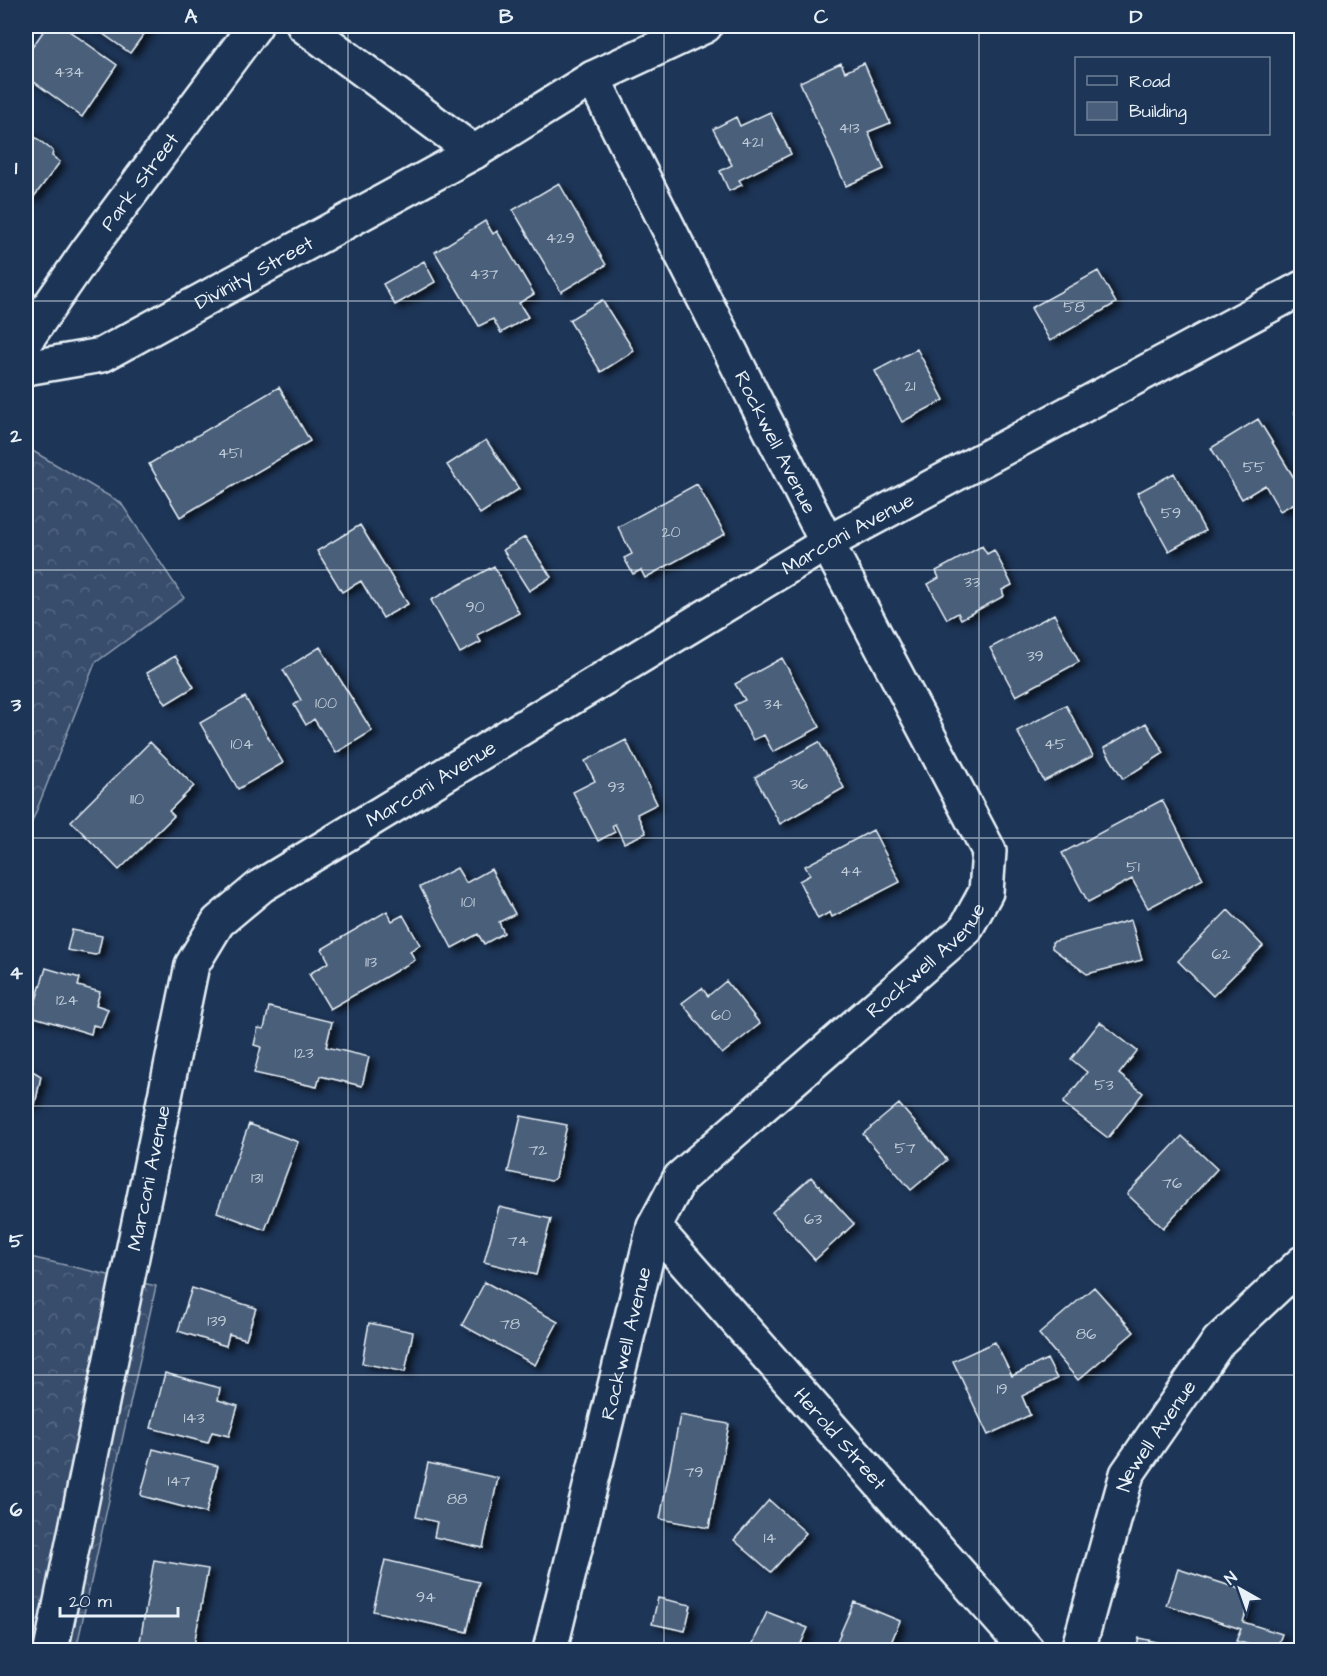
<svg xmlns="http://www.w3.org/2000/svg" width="1327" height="1676" font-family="'Architects Daughter',sans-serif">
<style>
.forest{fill:url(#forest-crowns);stroke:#909fb2;stroke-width:1.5}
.building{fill:#495e7a;stroke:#e8f1f8;stroke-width:1.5;filter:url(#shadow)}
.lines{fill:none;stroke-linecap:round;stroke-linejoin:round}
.street-casing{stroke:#e8f1f8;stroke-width:38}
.highway-casing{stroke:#e8f1f8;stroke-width:38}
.street{stroke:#1d3557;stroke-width:33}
.highway{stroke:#1d3557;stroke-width:33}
.grid{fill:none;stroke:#e8f1f8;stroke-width:1.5;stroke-opacity:0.55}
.labels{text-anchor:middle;stroke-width:4.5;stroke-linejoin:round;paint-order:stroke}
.number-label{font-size:16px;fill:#c0ccd8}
.street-label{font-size:20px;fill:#e8f1f8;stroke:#1d3557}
.neatline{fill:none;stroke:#e8f1f8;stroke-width:2}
.grid-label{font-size:20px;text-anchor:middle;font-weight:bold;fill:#e8f1f8}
</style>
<defs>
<pattern id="forest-crowns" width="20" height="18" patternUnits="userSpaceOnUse" patternTransform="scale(1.5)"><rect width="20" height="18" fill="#374d6c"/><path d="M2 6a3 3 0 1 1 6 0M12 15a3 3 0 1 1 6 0" fill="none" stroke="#546782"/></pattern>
<filter id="shadow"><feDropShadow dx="6" dy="4" stdDeviation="3" flood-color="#0009"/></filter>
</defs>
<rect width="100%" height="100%" fill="#1d3557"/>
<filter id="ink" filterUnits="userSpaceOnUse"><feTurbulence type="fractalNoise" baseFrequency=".0167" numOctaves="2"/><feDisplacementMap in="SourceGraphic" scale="12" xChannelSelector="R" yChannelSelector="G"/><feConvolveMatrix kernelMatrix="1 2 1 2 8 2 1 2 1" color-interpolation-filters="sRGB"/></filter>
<g filter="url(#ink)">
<path class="forest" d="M 26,447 L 121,503 L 184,598 L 95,663 L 26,837 Z
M 26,1256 L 156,1286 L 76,1650 L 26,1650 Z"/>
<path class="building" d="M 47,26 L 62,26 L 117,65 L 82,117 L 26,76 L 26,56 Z
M 92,26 L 150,26 L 130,53 Z
M 841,63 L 845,72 L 864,63 L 890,123 L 868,132 L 884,169 L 846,186 L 800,82 Z
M 770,112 L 791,154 L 739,180 L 742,185 L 729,191 L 720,171 L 732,165 L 713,129 L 736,117 L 740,126 Z
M 26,130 L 53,151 L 52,156 L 60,162 L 33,198 L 26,193 Z
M 559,183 L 606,265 L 561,292 L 513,210 Z
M 485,221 L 493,234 L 497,231 L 534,294 L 519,303 L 528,317 L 501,333 L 493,319 L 479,326 L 435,252 Z
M 424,261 L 435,282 L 395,305 L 383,284 Z
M 1098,271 L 1116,303 L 1050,341 L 1031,308 Z
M 602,300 L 634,351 L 601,372 L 569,320 Z
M 917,349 L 944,400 L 902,422 L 875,371 Z
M 279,387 L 310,441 L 180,517 L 149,464 Z
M 1302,408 L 1302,425 L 1294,412 Z
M 1258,419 L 1302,491 L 1302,499 L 1280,511 L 1265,485 L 1242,499 L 1211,448 Z
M 486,440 L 519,489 L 480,514 L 447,465 Z
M 1174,473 L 1205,531 L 1169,551 L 1137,493 Z
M 697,484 L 725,534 L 645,578 L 641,570 L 633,574 L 624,558 L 632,554 L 618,527 Z
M 360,525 L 408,604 L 383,618 L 361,581 L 342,592 L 317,551 Z
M 525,537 L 551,577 L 529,591 L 503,550 Z
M 982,546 L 987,554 L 994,550 L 1012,585 L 1002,590 L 1004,596 L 961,619 L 958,613 L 947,619 L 928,584 L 939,578 L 936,571 Z
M 494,566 L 519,613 L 477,635 L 481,642 L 460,653 L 431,600 Z
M 1054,614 L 1079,662 L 1016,696 L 990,648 Z
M 320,647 L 372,731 L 336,753 L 314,719 L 306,725 L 294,705 L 301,700 L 283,670 Z
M 175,656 L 194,687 L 166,704 L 147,673 Z
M 782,658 L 820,727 L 773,752 L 764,735 L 753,740 L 734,705 L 745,700 L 735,684 Z
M 245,697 L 283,763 L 238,789 L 200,723 Z
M 1066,705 L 1093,756 L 1044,781 L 1017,731 Z
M 1146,723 L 1164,753 L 1123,779 L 1104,748 Z
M 626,740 L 657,804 L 637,814 L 646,833 L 624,843 L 615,824 L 612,826 L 615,832 L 598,841 L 573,792 L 595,781 L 585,761 Z
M 150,742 L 194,786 L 169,811 L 174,816 L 119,870 L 71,821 Z
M 819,742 L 844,788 L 780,824 L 755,777 Z
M 1162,800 L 1203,879 L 1148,908 L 1132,879 L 1088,902 L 1062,853 Z
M 873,830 L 900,882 L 832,917 L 830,912 L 818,919 L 799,881 L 810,875 L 805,866 Z
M 457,868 L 466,883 L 491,869 L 515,914 L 499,922 L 504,933 L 484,944 L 478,934 L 452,948 L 420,887 Z
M 1228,910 L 1263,946 L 1213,996 L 1178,961 Z
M 387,911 L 392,921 L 403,915 L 420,945 L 410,951 L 415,960 L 330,1009 L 309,974 L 329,962 L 322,949 Z
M 1131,920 L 1142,960 L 1087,974 L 1052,948 L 1052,942 Z
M 72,930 L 102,936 L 98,954 L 95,955 L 67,950 Z
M 46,968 L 80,978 L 78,986 L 100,992 L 96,1005 L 108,1009 L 101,1027 L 93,1025 L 91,1034 L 31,1016 Z
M 726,981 L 760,1024 L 722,1054 L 682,1003 L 702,988 L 708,996 Z
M 269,1007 L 332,1022 L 326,1047 L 369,1057 L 362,1086 L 320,1076 L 317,1087 L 254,1073 L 261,1047 L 254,1045 L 258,1028 L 264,1029 Z
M 1100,1022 L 1137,1051 L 1119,1074 L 1143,1093 L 1108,1138 L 1063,1103 L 1087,1072 L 1071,1059 Z
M 26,1067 L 41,1076 L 35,1105 L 26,1105 Z
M 899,1104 L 947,1160 L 911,1190 L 863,1134 Z
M 521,1116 L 567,1125 L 555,1178 L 551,1181 L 508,1172 Z
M 249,1124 L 298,1142 L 265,1230 L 217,1212 Z
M 1182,1136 L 1217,1169 L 1163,1228 L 1127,1194 Z
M 811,1177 L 854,1224 L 815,1260 L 772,1212 Z
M 499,1207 L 551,1219 L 536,1275 L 484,1262 Z
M 485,1282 L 558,1322 L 535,1365 L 462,1325 Z
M 1094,1287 L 1134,1332 L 1078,1380 L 1039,1334 Z
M 192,1288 L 256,1308 L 246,1339 L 229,1334 L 226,1346 L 178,1331 Z
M 369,1323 L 413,1332 L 405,1372 L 362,1363 Z
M 995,1342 L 1012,1376 L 1047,1359 L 1057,1379 L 1022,1396 L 1030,1415 L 988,1435 L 953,1361 Z
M 165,1373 L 220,1388 L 218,1400 L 238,1406 L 229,1436 L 212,1432 L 208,1443 L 151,1428 Z
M 680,1415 L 729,1424 L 709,1528 L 660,1519 Z
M 153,1449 L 218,1466 L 206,1513 L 142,1496 L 141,1494 Z
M 428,1463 L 498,1478 L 483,1548 L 434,1537 L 437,1522 L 416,1517 Z
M 769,1500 L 806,1533 L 771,1572 L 734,1540 Z
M 154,1560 L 208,1569 L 193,1650 L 157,1650 L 139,1647 Z
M 385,1560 L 479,1582 L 467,1632 L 373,1611 Z
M 1178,1569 L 1249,1592 L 1251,1595 L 1243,1622 L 1282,1634 L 1276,1650 L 1268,1650 L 1236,1641 L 1241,1629 L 1166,1605 Z
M 658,1598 L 691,1605 L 685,1631 L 652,1624 Z
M 854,1602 L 900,1621 L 888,1650 L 833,1650 Z
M 767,1612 L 808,1628 L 798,1650 L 750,1650 Z
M 1139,1638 L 1192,1650 L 1136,1650 Z"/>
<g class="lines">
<g class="street-casing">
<g id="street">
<path d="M 304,26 L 474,152"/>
<path id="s1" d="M 26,368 L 102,355 L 474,152 L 593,78 L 705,26"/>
<path id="s2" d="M 654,1227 L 1027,1650"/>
<path id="s3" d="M 51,1650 L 192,965 L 218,922 L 261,886 L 827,543 L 1302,288"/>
<path id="s4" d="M 550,1650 L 654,1227 L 680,1178 L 965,930 L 986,892 L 989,851 L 827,543 L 593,78"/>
<path id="s5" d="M 1078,1650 L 1127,1474 L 1219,1341 L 1302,1263"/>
</g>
</g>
<g class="highway-casing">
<g id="highway">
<path id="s6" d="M 26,340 L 89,249 L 255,26"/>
</g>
</g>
<use href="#street" class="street"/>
<use href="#highway" class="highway"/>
</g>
</g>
<path class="grid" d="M 348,26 L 348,1650M 664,26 L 664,1650M 979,26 L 979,1650M 26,301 L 1302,301M 26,570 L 1302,570M 26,838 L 1302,838M 26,1106 L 1302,1106M 26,1375 L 1302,1375"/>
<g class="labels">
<g class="number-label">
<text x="69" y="77">434</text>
<text x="849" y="133">413</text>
<text x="752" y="147">421</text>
<text x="560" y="243">429</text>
<text x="484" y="279">437</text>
<text x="1074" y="312">58</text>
<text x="910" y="391">21</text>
<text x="230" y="458">451</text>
<text x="1254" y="472">55</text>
<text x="1171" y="518">59</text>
<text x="671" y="537">20</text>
<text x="972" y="587">33</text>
<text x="475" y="612">90</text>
<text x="1035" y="661">39</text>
<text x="326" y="708">100</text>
<text x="773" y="709">34</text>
<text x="242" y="749">104</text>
<text x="1055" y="749">45</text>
<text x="799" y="789">36</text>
<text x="616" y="792">93</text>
<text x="137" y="804">110</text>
<text x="1133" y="872">51</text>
<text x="851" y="876">44</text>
<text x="468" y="907">101</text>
<text x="1221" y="959">62</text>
<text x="371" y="967">113</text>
<text x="67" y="1005">124</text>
<text x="721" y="1020">60</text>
<text x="304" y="1058">123</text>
<text x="1104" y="1090">53</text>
<text x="905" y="1153">57</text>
<text x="538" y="1155">72</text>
<text x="257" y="1183">131</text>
<text x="1172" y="1188">76</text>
<text x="813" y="1224">63</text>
<text x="518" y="1246">74</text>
<text x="217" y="1326">139</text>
<text x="510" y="1329">78</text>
<text x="1086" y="1339">86</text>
<text x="1002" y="1394">19</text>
<text x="194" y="1423">143</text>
<text x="694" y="1477">79</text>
<text x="179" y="1486">147</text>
<text x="457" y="1504">88</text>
<text x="770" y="1543">14</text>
<text x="426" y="1602">94</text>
</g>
<g class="street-label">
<text dy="7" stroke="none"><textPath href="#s6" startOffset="195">Park Street</textPath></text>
<text dy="7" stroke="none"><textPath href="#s1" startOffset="250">Divinity Street</textPath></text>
<text transform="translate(776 442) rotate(63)" y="7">Rockwell Avenue</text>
<text dy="7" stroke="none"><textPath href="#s3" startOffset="1490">Marconi Avenue</textPath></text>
<text dy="7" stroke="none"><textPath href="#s3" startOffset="1004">Marconi Avenue</textPath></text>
<text dy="7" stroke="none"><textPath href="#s4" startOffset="820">Rockwell Avenue</textPath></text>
<text dy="7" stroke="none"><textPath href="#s3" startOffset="482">Marconi Avenue</textPath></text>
<text dy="7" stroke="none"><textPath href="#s4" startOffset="316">Rockwell Avenue</textPath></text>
<text dy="7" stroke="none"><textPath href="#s5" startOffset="230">Newell Avenue</textPath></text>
<text dy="7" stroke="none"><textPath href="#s2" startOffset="282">Herold Street</textPath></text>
</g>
</g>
<rect width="1327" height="1676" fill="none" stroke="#1d3557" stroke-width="66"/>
<rect x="1075" y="57" width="195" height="78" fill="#1d3557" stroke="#6e8097" stroke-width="1.5"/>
<rect x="1087" y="76" width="30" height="9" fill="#1d3557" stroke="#6e8097" stroke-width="1.5"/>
<text x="1129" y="87" font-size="18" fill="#e8f1f8">Road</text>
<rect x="1087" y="102" width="30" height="18" fill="#495e7a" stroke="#6e8097" stroke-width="1.5"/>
<text x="1129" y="117" font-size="18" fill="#e8f1f8">Building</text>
<g transform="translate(1240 1589) rotate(320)" stroke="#1d3557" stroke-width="4.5" paint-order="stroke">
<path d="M0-4.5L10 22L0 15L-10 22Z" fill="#e8f1f8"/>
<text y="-9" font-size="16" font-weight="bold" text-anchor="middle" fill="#e8f1f8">N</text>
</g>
<path d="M60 1607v9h118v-9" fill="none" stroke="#e8f1f8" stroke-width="3"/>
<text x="69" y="1607" font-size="18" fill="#e8f1f8" stroke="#1d3557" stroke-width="4.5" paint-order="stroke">20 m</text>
<rect x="33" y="33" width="1261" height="1610" class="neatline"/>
<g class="grid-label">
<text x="191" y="23">A</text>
<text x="506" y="23">B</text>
<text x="821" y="23">C</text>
<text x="1136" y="23">D</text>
<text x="16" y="174">1</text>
<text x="16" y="442">2</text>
<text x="16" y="711">3</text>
<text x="16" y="979">4</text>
<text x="16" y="1247">5</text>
<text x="16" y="1516">6</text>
</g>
</svg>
